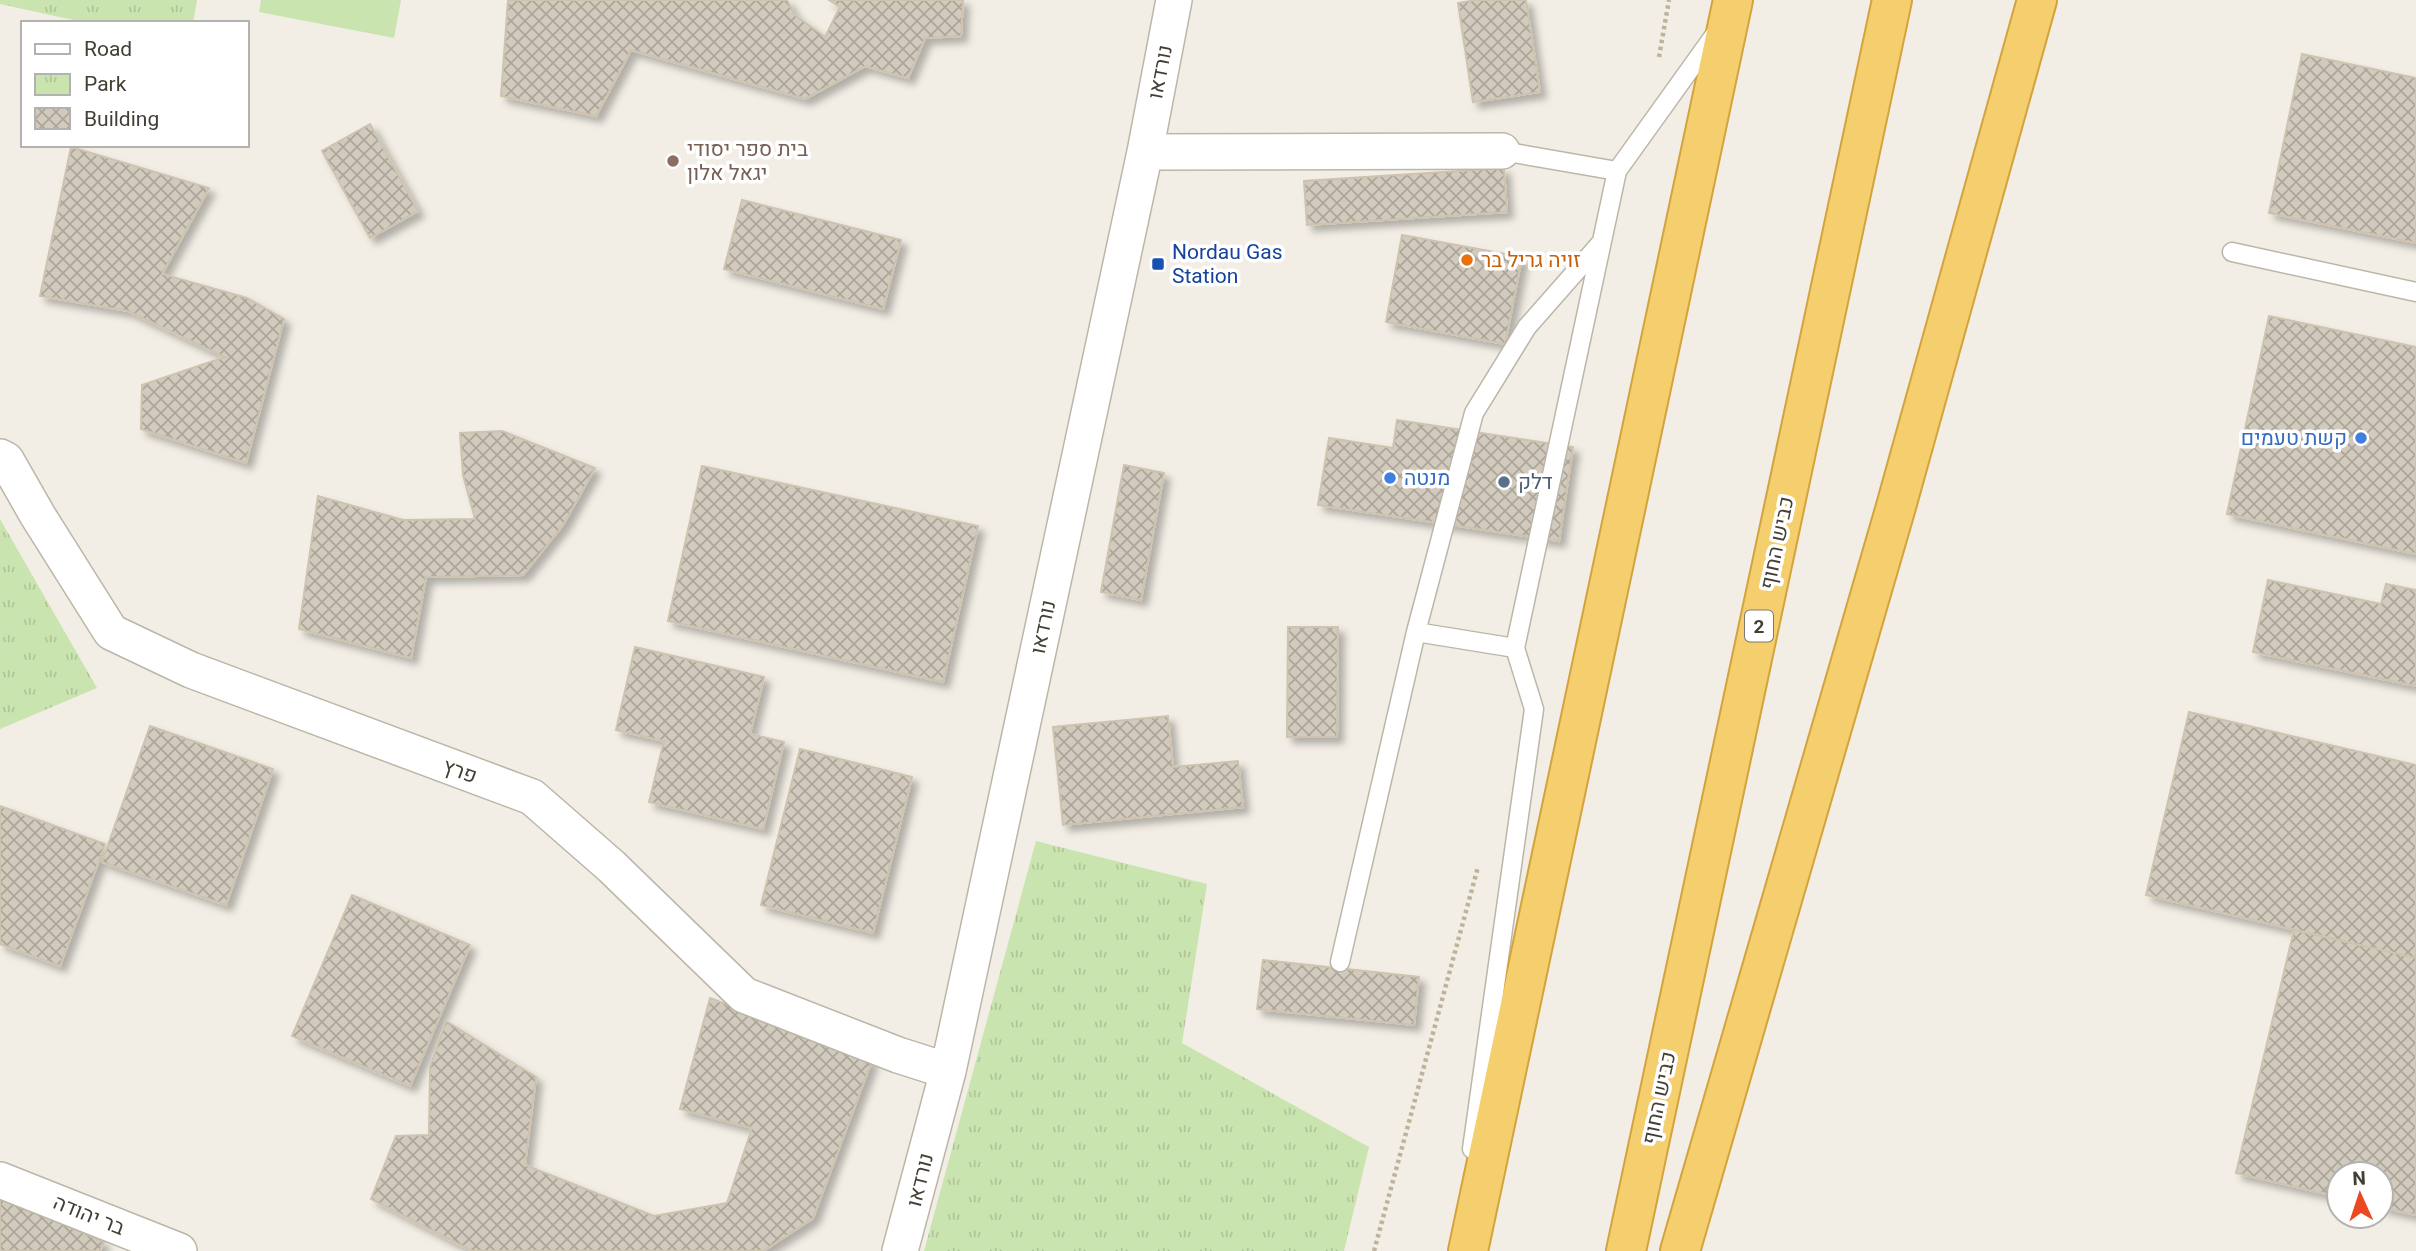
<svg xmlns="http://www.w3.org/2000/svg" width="2416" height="1251" font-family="Roboto,Heebo,sans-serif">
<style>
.park{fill:url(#park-tufts)}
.pitch{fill:#cae4b0}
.building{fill:url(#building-cross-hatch);stroke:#cdc3af;stroke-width:2;filter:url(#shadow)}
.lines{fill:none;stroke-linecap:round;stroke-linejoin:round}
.service-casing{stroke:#bcb6a9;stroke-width:21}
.minor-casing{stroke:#bcb6a9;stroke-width:38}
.motorway-casing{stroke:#d3a33e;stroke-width:42}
.path{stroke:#bdb39b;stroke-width:4.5;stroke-dasharray:3.5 3.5;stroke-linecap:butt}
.service{stroke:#fff;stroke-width:18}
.minor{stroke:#fff;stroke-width:35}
.motorway{stroke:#f5ce6d;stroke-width:38}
.education-dot{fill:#8d6e63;stroke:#fff;stroke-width:2.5}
.food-dot{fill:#e8710a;stroke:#fff;stroke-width:2.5}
.transit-dot{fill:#1a4fb4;stroke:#fff;stroke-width:2.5}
.shop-dot{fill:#3f7fe0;stroke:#fff;stroke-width:2.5}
.service-dot{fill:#5c6f8a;stroke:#fff;stroke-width:2.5}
.labels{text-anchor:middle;stroke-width:7;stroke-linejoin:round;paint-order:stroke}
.shield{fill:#fff;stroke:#7c7972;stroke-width:2}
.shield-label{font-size:19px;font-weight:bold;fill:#443f35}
.street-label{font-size:21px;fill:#443f35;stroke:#fff}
.education-label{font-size:21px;fill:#785e54;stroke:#fff;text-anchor:start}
.transit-label{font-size:21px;fill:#164399;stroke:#fff;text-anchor:start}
.food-label{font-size:21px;fill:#c56008;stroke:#fff;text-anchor:start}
.shop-label{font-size:21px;fill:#366cbe;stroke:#fff;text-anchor:end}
.service-label{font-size:21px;fill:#4e5e75;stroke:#fff;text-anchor:start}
</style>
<defs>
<pattern id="park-tufts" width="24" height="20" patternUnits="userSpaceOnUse" patternTransform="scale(1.75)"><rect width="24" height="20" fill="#cae4b0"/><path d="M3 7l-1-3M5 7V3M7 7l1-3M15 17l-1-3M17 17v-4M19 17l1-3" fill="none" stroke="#afc598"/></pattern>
<pattern id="building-cross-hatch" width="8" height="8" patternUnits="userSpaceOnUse" patternTransform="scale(1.75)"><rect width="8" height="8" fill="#d2cabc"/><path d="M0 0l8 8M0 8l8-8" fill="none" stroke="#aca59a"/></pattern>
<filter id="shadow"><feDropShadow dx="6" dy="6" stdDeviation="3.5" flood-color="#0004"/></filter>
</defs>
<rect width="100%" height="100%" fill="#f2eee5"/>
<path class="park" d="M 0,0 L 197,0 L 193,23 L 87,23 L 0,4 Z
M 0,519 L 97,688 L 0,729 Z
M 1036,841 L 1207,884 L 1182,1043 L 1369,1147 L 1344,1251 L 924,1251 Z"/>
<path class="pitch" d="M 261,0 L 401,0 L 394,38 L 259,12 Z"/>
<path class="building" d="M 508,0 L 787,0 L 795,15 L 825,37 L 840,7 L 829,0 L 963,0 L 961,36 L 925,38 L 908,78 L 865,66 L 805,99 L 631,50 L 596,116 L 501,96 Z
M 1476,0 L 1526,0 L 1540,92 L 1473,102 L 1458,3 Z
M 2302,54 L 2416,78 L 2416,243 L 2269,213 Z
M 370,124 L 418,211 L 370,238 L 322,151 Z
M 71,147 L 209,188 L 162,274 L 247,298 L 284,319 L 246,463 L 141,429 L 142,385 L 225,357 L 128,311 L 40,296 Z
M 1504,168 L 1507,212 L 1307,225 L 1304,181 Z
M 742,200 L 901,240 L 883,309 L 724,269 Z
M 1402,235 L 1522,257 L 1505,344 L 1386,322 Z
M 2269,316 L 2416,347 L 2416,554 L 2227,514 Z
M 1397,420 L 1573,447 L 1559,541 L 1318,505 L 1329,438 L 1393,448 Z
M 502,431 L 595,468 L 563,525 L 523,575 L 426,577 L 411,658 L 299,629 L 318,496 L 403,520 L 475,519 L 463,475 L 460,433 Z
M 1124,465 L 1164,473 L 1141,600 L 1101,592 Z
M 702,466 L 978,526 L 943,682 L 668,621 Z
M 2268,580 L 2381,604 L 2386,584 L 2416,590 L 2416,686 L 2253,652 Z
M 1288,627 L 1338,627 L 1337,737 L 1287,737 Z
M 635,647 L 764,677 L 750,734 L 784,742 L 763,829 L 649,802 L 664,741 L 616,730 Z
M 2189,712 L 2416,765 L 2416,958 L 2146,895 Z
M 1168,716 L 1173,767 L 1238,761 L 1243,807 L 1063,825 L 1053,727 Z
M 150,726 L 273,769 L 226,905 L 102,862 Z
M 800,749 L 912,777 L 873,933 L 761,905 Z
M 0,806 L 105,844 L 60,966 L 0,944 Z
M 352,895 L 470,945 L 410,1086 L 292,1036 Z
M 2294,930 L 2416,958 L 2416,1215 L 2381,1207 L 2381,1174 L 2339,1174 L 2339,1197 L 2236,1173 Z
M 1263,960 L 1419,977 L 1414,1025 L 1257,1009 Z
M 710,998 L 872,1060 L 813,1218 L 763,1251 L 472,1251 L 371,1199 L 396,1136 L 429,1135 L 430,1067 L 446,1021 L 536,1077 L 525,1165 L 654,1216 L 727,1203 L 752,1128 L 680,1109 Z
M 0,1197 L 104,1242 L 100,1251 L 0,1251 Z"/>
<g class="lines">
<g class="service-casing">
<path id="service" d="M 1617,171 L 1716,33
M 2232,252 L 2416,292
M 1515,648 L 1416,632 L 1474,413 L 1527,327 L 1600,244
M 1340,962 L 1416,632
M 1472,1149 L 1534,709 L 1515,648 L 1617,171 L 1502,151"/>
</g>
<g class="minor-casing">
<path id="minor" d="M 1145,152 L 1502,151
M 0,457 L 6,460 L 38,516 L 111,632 L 191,670 L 532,797 L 611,866 L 744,995 L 898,1055 L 948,1071
M 0,1180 L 179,1251
M 900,1251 L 948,1071 L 1145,152 L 1174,0"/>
</g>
<g class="motorway-casing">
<path id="motorway" d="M 1468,1251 L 1733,0
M 1626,1251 L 1892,0
M 1680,1251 L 1895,510 L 2037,0"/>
</g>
<path class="path" d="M 1659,57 L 1669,0
M 1374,1251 L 1478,867"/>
<use href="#service" class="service"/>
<use href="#minor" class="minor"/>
<use href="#motorway" class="motorway"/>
</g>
<circle class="education-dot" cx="673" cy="161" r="7"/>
<circle class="food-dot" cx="1467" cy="260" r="7"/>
<rect class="transit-dot" x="1151" y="257" width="14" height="14" rx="3.5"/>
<g class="shop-dot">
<circle cx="2361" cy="438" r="7"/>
<circle cx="1390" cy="478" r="7"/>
</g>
<circle class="service-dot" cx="1504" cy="482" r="7"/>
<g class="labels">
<rect class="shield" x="1745" y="610.5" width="28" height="31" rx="5"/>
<g class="shield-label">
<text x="1759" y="633">2</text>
</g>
<g class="street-label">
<text transform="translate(1160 72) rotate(-79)" y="7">נורדאו</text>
<text transform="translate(1777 543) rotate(-78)" y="7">כביש החוף</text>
<text transform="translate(1043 627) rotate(-78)" y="7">נורדאו</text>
<text transform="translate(460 771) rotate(20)" y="7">פרץ</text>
<text transform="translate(1659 1098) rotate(-78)" y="7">כביש החוף</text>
<text transform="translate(920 1180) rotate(-76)" y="7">נורדאו</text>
<text transform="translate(89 1215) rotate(22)" y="7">בר יהודה</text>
</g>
<g class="education-label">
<text x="687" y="156">בית ספר יסודי<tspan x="687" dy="24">יגאל אלון</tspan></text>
</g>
<g class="transit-label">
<text x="1172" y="259">Nordau Gas<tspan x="1172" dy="24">Station</tspan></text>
</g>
<g class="food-label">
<text x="1481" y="267">זויה גריל בר</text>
</g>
<g class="shop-label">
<text x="2347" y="445">קשת טעמים</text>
<text x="1404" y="485" text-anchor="start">מנטה</text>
</g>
<g class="service-label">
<text x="1518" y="489">דלק</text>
</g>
</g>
<rect x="21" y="21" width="228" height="126" fill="#ffffff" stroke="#b4b2ae" stroke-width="2"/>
<rect x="35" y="44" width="35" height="10" fill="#ffffff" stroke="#b4b2ae" stroke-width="2"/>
<text x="84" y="56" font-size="21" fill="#443f35">Road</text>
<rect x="35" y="74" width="35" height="21" fill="url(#park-tufts)" stroke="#b4b2ae" stroke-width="2"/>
<text x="84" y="91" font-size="21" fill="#443f35">Park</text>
<rect x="35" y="108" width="35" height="21" fill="url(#building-cross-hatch)" stroke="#b4b2ae" stroke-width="2"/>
<text x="84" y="126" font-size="21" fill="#443f35">Building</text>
<g transform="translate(2360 1195) rotate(357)"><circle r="33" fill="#ffffff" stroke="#b4b2ae" stroke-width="2"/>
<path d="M0-5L12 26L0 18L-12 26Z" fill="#ec4922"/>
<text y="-10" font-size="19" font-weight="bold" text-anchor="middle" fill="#443f35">N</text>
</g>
</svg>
